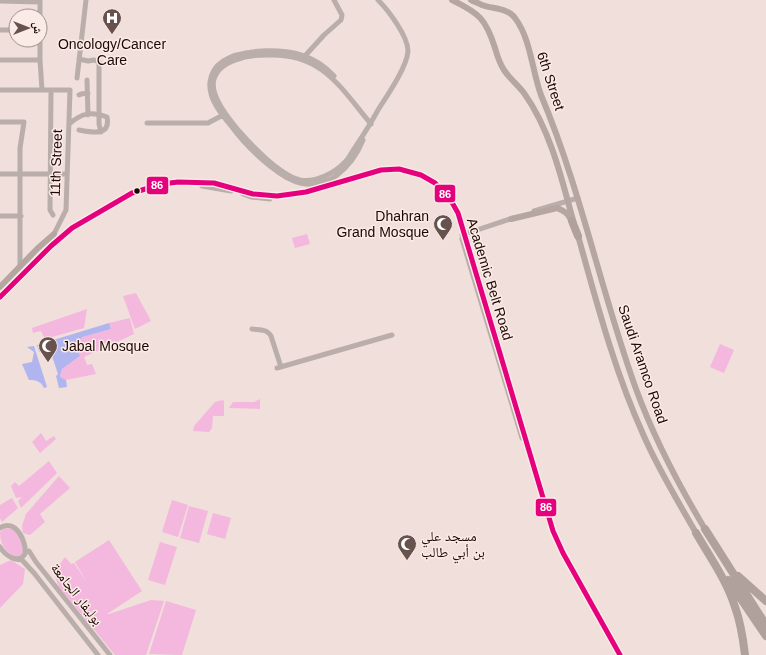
<svg xmlns="http://www.w3.org/2000/svg" width="766" height="655" font-family="Arial,'Noto Naskh Arabic',sans-serif">
<style>
.green{fill:#f4b7de}
.water{fill:#b0b4ef}
.lines{fill:none;stroke-linecap:round;stroke-linejoin:round}
.minor{stroke:#baaeab;stroke-width:5}
.major{stroke:#b5a6a2;stroke-width:6}
.highway{stroke:#b0a19d;stroke-width:8}
.bus-1-casing{stroke:#fbebe7;stroke-width:8}
.bus-1{stroke:#e5007d;stroke-width:5}
.bus-dot{fill:#1e0602;stroke:#fbebe7;stroke-width:1.5}
.labels{text-anchor:middle;stroke-width:3;stroke-linejoin:round;paint-order:stroke}
.poi-label{font-size:14px;fill:#1e0602;stroke:#fbebe7;text-anchor:start}
.street-label{font-size:14px;fill:#1e0602;stroke:#fbebe7}
.line-badge{stroke:#fbebe7;stroke-width:1.5}
.badge-label{font-size:11px;text-anchor:middle;font-weight:bold;fill:#fff}
</style>
<rect width="100%" height="100%" fill="#f0dfdb"/>
<path class="green" d="M 307,234 L 310,244 L 295,248 L 292,238 Z
M 136,293 L 151,321 L 135,329 L 123,296 Z
M 87,309 L 84,328 L 45,339 L 41,331 L 33,333 L 32,328 Z
M 130,318 L 134,334 L 84,357 L 87,365 L 92,364 L 96,374 L 66,380 L 62,378 L 60,376 L 62,369 L 80,356 L 76,343 L 81,337 L 111,329 L 109,323 Z
M 720,344 L 734,350 L 724,373 L 710,367 Z
M 260,399 L 260,409 L 229,408 L 233,402 L 254,402 Z
M 223,400 L 224,402 L 224,416 L 213,416 L 212,428 L 209,432 L 193,431 L 194,426 L 215,402 Z
M 41,433 L 46,441 L 54,436 L 56,439 L 40,453 L 32,442 Z
M 49,461 L 57,473 L 21,508 L 18,501 L 22,497 L 16,498 L 11,486 L 15,482 L 19,486 Z
M 59,476 L 70,488 L 40,514 L 45,522 L 30,535 L 23,533 L 22,526 L 26,514 Z
M 12,498 L 18,508 L 2,522 L 0,518 L 0,505 Z
M 172,500 L 188,505 L 178,537 L 162,532 Z
M 189,506 L 208,511 L 199,543 L 180,538 Z
M 213,513 L 231,518 L 225,539 L 207,534 Z
M 5,528 C 21,528 23,541 23,554 L 18,557 C 6,554 0,545 0,532 Z
M 109,540 L 142,591 L 107,614 L 109,614 L 151,600 L 164,601 L 146,655 L 115,655 L 59,587 L 55,576 L 59,565 L 65,557 L 71,564 L 74,563 L 88,584 L 75,562 Z
M 160,542 L 177,547 L 165,585 L 148,580 Z
M 11,560 L 25,569 L 23,584 L 0,608 L 0,565 Z
M 166,601 L 196,610 L 182,655 L 149,654 Z"/>
<path class="water" d="M 109,323 L 111,329 L 82,337 L 76,343 L 80,356 L 62,369 L 60,376 L 62,378 L 66,380 L 67,387 L 59,388 L 56,376 L 58,374 L 50,350 L 39,352 L 37,345 Z
M 34,346 L 47,387 L 44,388 C 41,381 36,380 29,380 L 22,364 L 32,362 L 34,352 L 27,347 Z"/>
<g class="lines">
<path class="minor" d="M 40,0 L 40,60 L 42,90
M 0,1 L 40,2
M 0,30 L 16,30
M 304,57 L 324,35 L 341,20 L 342,15 L 334,0
M 79,59 L 88,61 L 94,60 L 99,62 L 99,124 L 101,132
M 0,60 L 40,60
M 334,76 C 314,54 290,50 262,51 C 242,52 213,57 210,82 C 208,99 222,115 232,127 C 243,142 255,154 270,166 C 291,183 311,192 336,176 C 349,166 357,155 363,140
M 77,78 L 86,0
M 87,80 L 88,115
M 0,90 L 70,90 L 66,210 L 54,234
M 51,90 L 50,210 L 53,215
M 79,95 L 81,94 L 88,93
M 0,122 L 24,122 L 20,148 L 20,267
M 147,123 L 208,123 L 225,114
M 69,124 C 82,113 91,111 107,117 C 111,137 91,132 79,130
M 371,124 C 340,87 322,53 268,55 C 259,55 250,55 242,58 C 230,61 218,66 214,79 C 209,95 229,119 239,131 C 253,147 280,175 300,180 C 316,183 335,173 346,161 C 350,157 352,151 356,146 C 364,134 371,123 378,110 C 387,96 407,67 408,51 C 408,36 388,10 378,0
M 0,174 L 67,174
M 202,186 L 231,191
M 243,194 L 251,197 L 270,199
M 534,211 L 578,198
M 0,216 L 21,216
M 462,235 L 513,218
M 462,239 L 522,438
M 0,297 L 51,246 L 72,228 L 132,193 L 162,184 L 178,182 L 214,183 L 253,194 L 277,196 L 306,192 L 381,170 L 399,169 L 421,175 L 435,183 L 450,199 L 458,213 L 553,531 L 563,553 L 620,655
M 252,329 C 260,330 267,329 271,336 L 281,367
M 277,368 L 392,335
M 0,528 C 15,518 27,541 25,554 C 18,565 5,555 0,547
M 26,551 L 29,551 L 36,562 L 110,655
M 15,559 L 22,560 L 34,573 L 98,655"/>
<path class="major" d="M 452,0 C 479,13 486,19 495,48 C 497,55 500,64 504,70 C 510,79 518,85 524,93 C 551,131 562,180 574,224
M 471,0 C 475,2 478,3 482,5 C 493,9 508,8 515,18 C 531,39 532,71 541,95 C 581,190 601,292 636,389 C 654,438 678,484 705,529
M 511,219 L 557,208 C 564,211 568,213 571,220
M 577,232 C 596,300 614,370 643,434 C 658,469 678,501 696,533
M 0,287 L 38,248 L 54,234"/>
<path class="highway" d="M 572,221 L 578,236
M 705,529 L 766,625
M 696,533 C 710,557 727,581 735,607 C 741,623 743,638 745,655
M 738,576 L 766,601
M 728,580 L 766,636"/>
<g class="bus-1-casing">
<path id="bus-1" d="M 0,297 L 51,246 L 72,228 L 132,193 L 162,184 L 178,182 L 214,183 L 253,194 L 277,196 L 306,192 L 381,170 L 399,169 L 421,175 L 435,183 L 450,199 L 458,213 L 553,531 L 563,553 L 620,655"/>
</g>
<use href="#bus-1" class="bus-1"/>
</g>
<defs>
<g id="hospital-pin" transform="scale(1)"><path d="M0 17L-7.5 6A9.5 9.5 0 1 1 7.5 6Z" fill="#68524e" stroke="#fbebe7"/><path d="M-5-5h3v3.5h4V-5h3V5h-3V1.5h-4V5h-3Z" fill="#fff"/></g>
<g id="mosque-pin" transform="scale(1)"><path d="M0 17L-7.5 6A9.5 9.5 0 1 1 7.5 6Z" fill="#68524e" stroke="#fbebe7"/><path d="M3.5-4.9A6 6 0 1 0 3.5 4.9A5 5 0 1 1 3.5-4.9Z" fill="#fff"/></g>
</defs>
<g fill-rule="evenodd">
<use href="#hospital-pin" x="112" y="18"/>
<use href="#mosque-pin" x="443" y="224"/>
<use href="#mosque-pin" x="48" y="346"/>
<use href="#mosque-pin" x="407" y="544"/>
</g>
<circle class="bus-dot" cx="137" cy="191" r="3.5"/>
<g class="labels">
<g class="poi-label">
<text x="112" y="49" text-anchor="middle">Oncology/Cancer<tspan x="112" dy="16">Care</tspan></text>
<text x="429" y="221" text-anchor="end">Dhahran<tspan x="429" dy="16">Grand Mosque</tspan></text>
<text x="62" y="351">Jabal Mosque</text>
<text x="421" y="541">مسجد علي<tspan x="421" dy="16">بن أبي طالب</tspan></text>
</g>
<g class="street-label">
<text transform="translate(551 81) rotate(72)" y="5">6th Street</text>
<text transform="translate(56 163) rotate(-88)" y="5">11th Street</text>
<text transform="translate(490 279) rotate(73)" y="5">Academic Belt Road</text>
<text transform="translate(643 364) rotate(71)" y="5">Saudi Aramco Road</text>
<text transform="translate(77 594) rotate(52)" y="5">بوليفار الجامعة</text>
</g>
</g>
<g class="line-badge">
<rect x="146" y="176" width="23" height="19" rx="4" fill="#e5007d"/>
<rect x="434" y="184" width="22" height="19" rx="4" fill="#e5007d"/>
<rect x="535" y="498" width="22" height="19" rx="4" fill="#e5007d"/>
</g>
<g class="badge-label">
<text x="157" y="189">86</text>
<text x="445" y="198">86</text>
<text x="546" y="511">86</text>
</g>
<g transform="translate(28 28) rotate(90)"><circle r="19" fill="#fbebe7" stroke="#a38f8b"/>
<path d="M0-3L7 15L0 10L-7 15Z" fill="#68524e"/>
<text y="-6" font-size="11" font-weight="bold" text-anchor="middle" fill="#1e0602">ش</text>
</g>
</svg>
